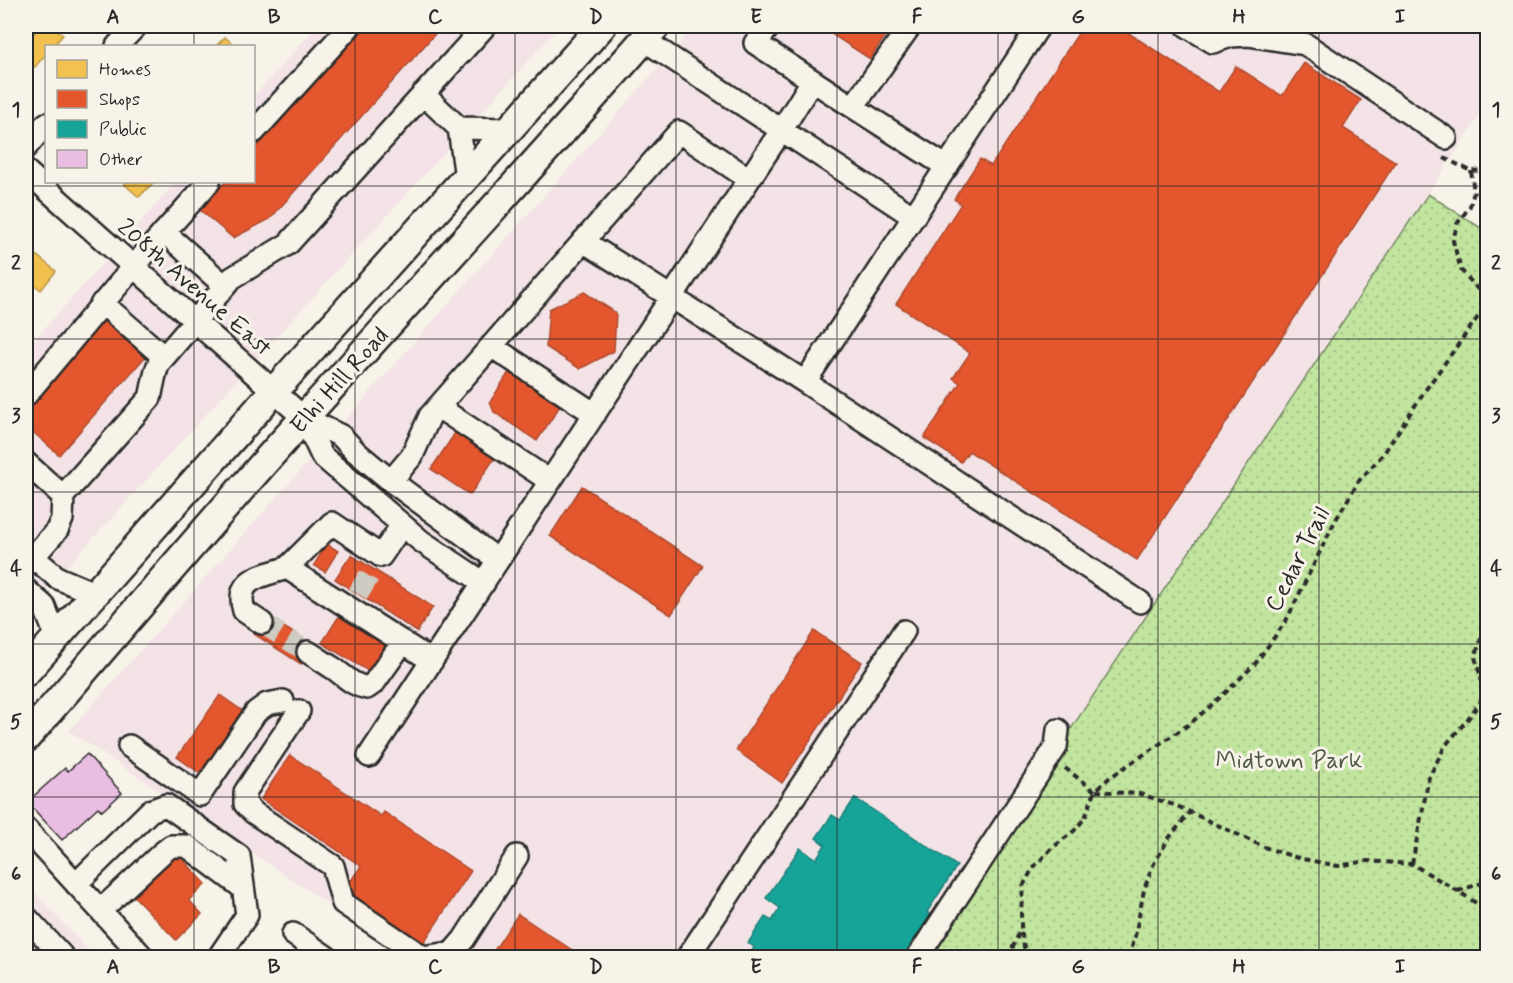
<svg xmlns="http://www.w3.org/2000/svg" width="1513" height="983" font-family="Mynerve,sans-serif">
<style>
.built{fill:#f3e3e6}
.park{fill:url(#park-dots);stroke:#768864;stroke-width:1.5}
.homes{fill:#f2c14e;stroke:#b69444;stroke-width:1.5}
.shops{fill:#e4572e;stroke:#ac4a2d;stroke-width:1.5}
.public{fill:#17a398;stroke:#1d7f77;stroke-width:1.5}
.building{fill:#eabde2;stroke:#2b2b2b;stroke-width:1.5}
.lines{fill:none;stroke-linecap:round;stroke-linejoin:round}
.minor-tunnel{stroke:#cecbc2;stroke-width:21;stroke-dasharray:21 10;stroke-linecap:butt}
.minor-casing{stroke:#2b2b2b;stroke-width:26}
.major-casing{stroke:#2b2b2b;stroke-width:32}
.path{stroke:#2b2b2b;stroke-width:4;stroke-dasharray:6 4.5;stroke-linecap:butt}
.minor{stroke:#f7f3e8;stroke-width:21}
.major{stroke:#f7f3e8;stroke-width:27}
.grid{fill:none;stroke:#2b2b2b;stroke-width:1.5;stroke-opacity:0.55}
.labels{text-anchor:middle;stroke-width:6;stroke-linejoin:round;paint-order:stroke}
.street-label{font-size:24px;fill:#2b2b2b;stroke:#f7f3e8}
.park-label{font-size:24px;fill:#505948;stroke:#f7f3e8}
.neatline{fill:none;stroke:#2b2b2b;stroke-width:2}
.grid-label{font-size:20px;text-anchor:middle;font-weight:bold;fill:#2b2b2b}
</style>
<defs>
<pattern id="park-dots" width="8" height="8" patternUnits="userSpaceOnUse" patternTransform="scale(1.5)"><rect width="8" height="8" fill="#c1e49e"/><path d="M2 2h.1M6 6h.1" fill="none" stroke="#a6c488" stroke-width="1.8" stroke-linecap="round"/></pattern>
</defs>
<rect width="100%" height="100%" fill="#f7f3e8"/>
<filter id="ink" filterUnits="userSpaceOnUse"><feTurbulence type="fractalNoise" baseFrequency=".0167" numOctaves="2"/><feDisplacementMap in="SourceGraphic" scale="12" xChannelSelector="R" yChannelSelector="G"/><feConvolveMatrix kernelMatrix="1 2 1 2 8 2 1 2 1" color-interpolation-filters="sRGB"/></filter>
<g filter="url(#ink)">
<path class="built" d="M 317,26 L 560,26 L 26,612 L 26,349 L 176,182 L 254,182 L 254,96 Z
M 695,26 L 1487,26 L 1487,105 L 919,957 L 408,957 L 69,731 Z
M 26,883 L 95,957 L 26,957 Z"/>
<path class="park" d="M 1428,194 L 1487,232 L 1487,957 L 918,958 Z"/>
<path class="homes" d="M 40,26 L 53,26 L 63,35 L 53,46 L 46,46 L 46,54 L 35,67 L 26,59 L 26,38 L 28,40 Z
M 225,37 L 235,46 L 216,46 Z
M 126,182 L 154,182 L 139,197 L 124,184 Z
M 26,247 L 56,271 L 41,290 L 26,278 Z"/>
<path class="shops" d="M 365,26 L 442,26 L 270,219 L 233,238 L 200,210 L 225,182 L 254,182 L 254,150 Z
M 819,26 L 888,26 L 891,27 L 870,59 Z
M 1083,26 L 1118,26 L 1219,92 L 1236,66 L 1282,96 L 1304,63 L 1361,100 L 1343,128 L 1396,162 L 1137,560 L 969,451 L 961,462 L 924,438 L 960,383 L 953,378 L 970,353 L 896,304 L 961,204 L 954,199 L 980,159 L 991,166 Z
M 584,292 L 616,313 L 614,351 L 580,369 L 546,347 L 549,309 Z
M 101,319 L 145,357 L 59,455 L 26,426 L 26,405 Z
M 509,372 L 560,406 L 537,441 L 494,412 L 490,402 Z
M 457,430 L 496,456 L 470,495 L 431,469 Z
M 582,486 L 703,566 L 671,615 L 550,536 Z
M 327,544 L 338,551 L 325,572 L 314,565 Z
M 351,555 L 433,607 L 417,632 L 335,579 Z
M 266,616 L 313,645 L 301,664 L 254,634 Z
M 339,616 L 390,647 L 373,674 L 322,643 Z
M 814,631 L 862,662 L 782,783 L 736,750 Z
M 220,695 L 251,717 L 208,779 L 177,757 Z
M 290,755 L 381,816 L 384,812 L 471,871 L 422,945 L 343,892 L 361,866 L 261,799 Z
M 174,850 L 206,884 L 189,900 L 202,914 L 176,940 L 130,892 Z
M 518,914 L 584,958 L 489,958 Z"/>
<path class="public" d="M 855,798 L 957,866 L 927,912 L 934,917 L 908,958 L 748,958 L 754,947 L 748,943 L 765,917 L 772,921 L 780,908 L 766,898 L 800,848 L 816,859 L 825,845 L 816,838 L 832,815 L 840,820 Z"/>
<path class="building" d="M 87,754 L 122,793 L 102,811 L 98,807 L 62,840 L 27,802 L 65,768 L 68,771 Z"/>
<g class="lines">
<path class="minor-tunnel" d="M 358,594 L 373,569
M 262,623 L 308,652"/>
<g class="minor-casing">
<path id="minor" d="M 770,26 L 755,43 L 853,107 L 910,26
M 1039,26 L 805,382 L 1140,602
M 1187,26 L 1213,42 L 1231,36 L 1248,35 L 1305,44 L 1446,138
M 644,40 L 914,217
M 117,46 L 136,26
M 423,94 L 459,128
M 853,107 L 947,167
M 254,132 L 350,26
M 26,147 L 46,124
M 26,171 L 304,418 L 341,436 L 356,452 L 391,481 L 498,560
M 466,178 L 459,128 L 510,129
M 164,232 L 225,286
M 583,241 L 805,382
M 102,303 L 164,357
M 491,346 L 595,414
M 26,395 L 134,266 L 209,182
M 438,407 L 550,481
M 304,418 L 322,456 L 421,541 L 484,583
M 26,463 L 63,496 L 150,398 C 153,386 154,374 159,363 L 232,278 L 288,244 L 485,26
M 391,481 L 412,456 L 430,416 L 679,132 L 749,179
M 402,525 L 381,556 L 332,523 L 287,568 L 432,661
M 33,557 L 58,578 L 96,594
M 26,565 L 57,530 L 62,519 L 63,496
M 26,590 L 44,606 L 56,636
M 262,623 L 244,611 C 234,578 262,576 287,568
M 308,652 C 316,657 325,663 333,668 C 345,676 352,685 367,688 L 374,683 L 403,642
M 299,711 L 245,792 L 245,804 L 254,813 L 333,866 L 343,903 L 423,957 L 452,953 L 464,939 L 517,856
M 129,746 L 200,795 L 256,712 L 267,704 L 283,701
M 369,756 L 781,131 L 812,81
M 26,829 L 144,958
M 76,884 L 150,811 L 166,805 L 239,856 L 247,915 L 218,958
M 101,910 L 162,853 L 171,846 L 187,846 L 243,888
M 26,917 L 64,958
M 293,934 L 328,958
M 687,958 L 904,631
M 917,958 L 1056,747 L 1058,730"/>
</g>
<g class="major-casing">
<path id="major" d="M 26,672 L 274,391 L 602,26
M 26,738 C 119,631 210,522 305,417 C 422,286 541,158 656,26"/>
</g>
<path class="path" d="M 1444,158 L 1471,171 L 1488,170
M 1471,171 L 1474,192 L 1470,206 L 1457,224 L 1453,241 L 1461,270 L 1488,301
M 1065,768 L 1095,791
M 1096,791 L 1140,794 L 1177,806 L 1264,847 L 1298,858 L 1338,866 L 1366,861 L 1412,864 L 1458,891 L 1488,911
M 1412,864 L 1429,777 L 1445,746 L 1467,720 L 1483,698 L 1481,678 L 1475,657 L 1483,633 L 1488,628
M 1458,891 L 1488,881
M 1008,958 L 1021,929
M 1030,958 L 1024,947 L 1021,928 L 1021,911 L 1023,886 L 1033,868 L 1051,849 L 1074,831 L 1085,818 L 1095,791 L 1109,778 L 1191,723 L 1223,695 L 1255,664 L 1286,621 L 1334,523 L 1358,482 L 1384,453 L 1424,392 L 1488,303
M 1129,958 L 1135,936 L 1144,890 L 1152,867 L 1169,838 L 1190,812"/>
<use href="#minor" class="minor"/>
<use href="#major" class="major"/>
</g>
</g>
<path class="grid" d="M 194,26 L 194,46M 355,26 L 355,958M 515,26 L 515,958M 676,26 L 676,958M 837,26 L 837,958M 998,26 L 998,958M 1158,26 L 1158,958M 1319,26 L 1319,958M 194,182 L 194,958M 26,186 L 1488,186M 26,339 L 1488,339M 26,492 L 1488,492M 26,644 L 1488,644M 26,797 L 1488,797"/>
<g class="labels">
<g class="street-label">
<text transform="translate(195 287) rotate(41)" y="8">208th Avenue East</text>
<text transform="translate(339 380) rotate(-48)" y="8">Elhi Hill Road</text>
<text transform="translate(1297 559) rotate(-63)" y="8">Cedar Trail</text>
</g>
<g class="park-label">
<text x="1289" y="768">Midtown Park</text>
</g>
</g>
<rect width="1513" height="983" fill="none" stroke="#f7f3e8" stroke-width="66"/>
<rect x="45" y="45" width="210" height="138" fill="#f7f3e8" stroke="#a5a39c" stroke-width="1.5"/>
<rect x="57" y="60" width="30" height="18" fill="#f2c14e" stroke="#a5a39c" stroke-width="1.5"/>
<text x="99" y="75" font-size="18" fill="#2b2b2b">Homes</text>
<rect x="57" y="90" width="30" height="18" fill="#e4572e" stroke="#a5a39c" stroke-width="1.5"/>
<text x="99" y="105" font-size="18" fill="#2b2b2b">Shops</text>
<rect x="57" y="120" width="30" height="18" fill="#17a398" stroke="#a5a39c" stroke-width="1.5"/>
<text x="99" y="135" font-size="18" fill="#2b2b2b">Public</text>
<rect x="57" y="150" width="30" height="18" fill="#eabde2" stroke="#a5a39c" stroke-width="1.5"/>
<text x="99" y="165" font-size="18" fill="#2b2b2b">Other</text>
<rect x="33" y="33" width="1447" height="917" class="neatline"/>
<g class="grid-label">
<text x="113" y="23">A</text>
<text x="274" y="23">B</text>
<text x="435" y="23">C</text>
<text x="596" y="23">D</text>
<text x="756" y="23">E</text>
<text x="917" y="23">F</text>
<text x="1078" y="23">G</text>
<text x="1239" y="23">H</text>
<text x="1400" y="23">I</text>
<text x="16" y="116">1</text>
<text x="1496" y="116">1</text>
<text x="16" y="269">2</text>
<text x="1496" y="269">2</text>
<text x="16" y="422">3</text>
<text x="1496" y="422">3</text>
<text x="16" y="575">4</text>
<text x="1496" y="575">4</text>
<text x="16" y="728">5</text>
<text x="1496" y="728">5</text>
<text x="16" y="880">6</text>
<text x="1496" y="880">6</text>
<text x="113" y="973">A</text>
<text x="274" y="973">B</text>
<text x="435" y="973">C</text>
<text x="596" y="973">D</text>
<text x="756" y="973">E</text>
<text x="917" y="973">F</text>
<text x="1078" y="973">G</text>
<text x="1239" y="973">H</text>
<text x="1400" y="973">I</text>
</g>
</svg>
